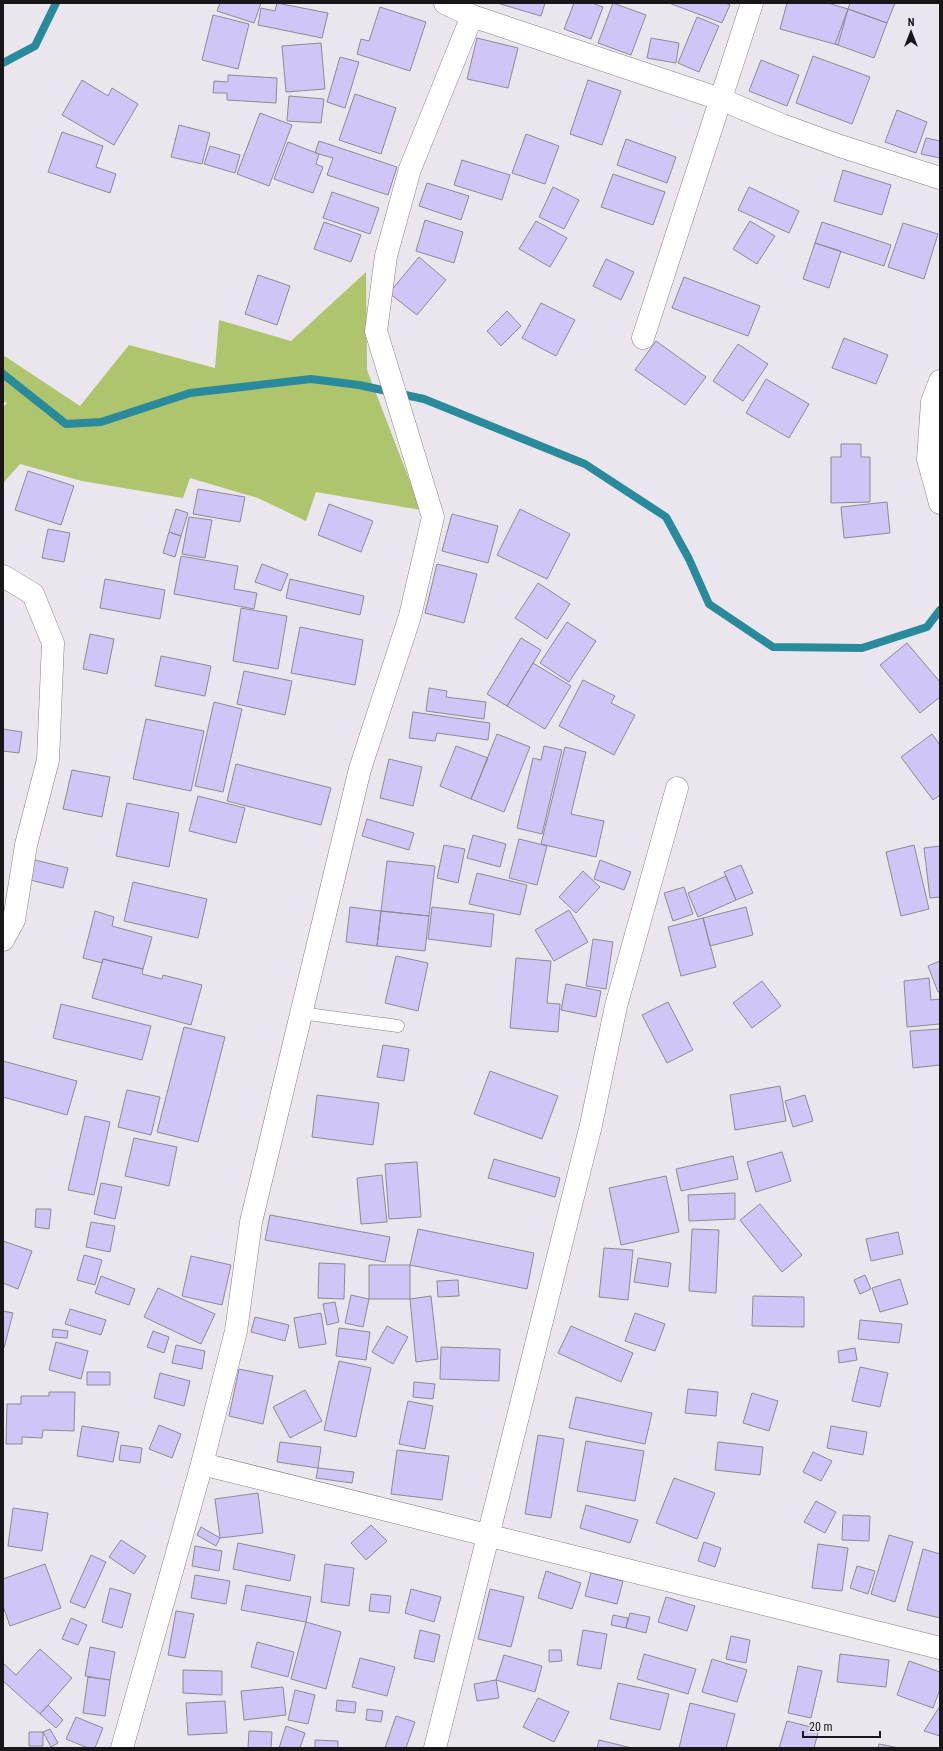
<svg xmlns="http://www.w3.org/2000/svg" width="943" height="1751" font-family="'Roboto Condensed',sans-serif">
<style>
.green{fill:#aec46d}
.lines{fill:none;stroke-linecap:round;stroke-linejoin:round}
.stream{stroke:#298a9c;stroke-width:8}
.building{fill:#d1c4f7;stroke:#8d8b92}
.service-casing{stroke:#837f84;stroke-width:13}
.minor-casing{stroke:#837f84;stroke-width:23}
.service{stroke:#fff;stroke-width:12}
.minor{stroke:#fff;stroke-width:22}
</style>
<rect width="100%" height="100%" fill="#ebe6ed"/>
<path class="green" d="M 366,272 L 367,370 L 421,510 L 316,492 L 306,521 L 258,498 L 190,478 L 183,498 L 82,481 L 20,464 L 3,483 L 3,408 L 7,403 L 3,401 L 3,355 L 80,406 L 129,345 L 215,368 L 219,320 L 291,341 Z"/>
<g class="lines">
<path class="stream" d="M 3,63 L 35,46 L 56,3
M 3,374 L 66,424 L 101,422 L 190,393 L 311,379 L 359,385 L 424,399 L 585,464 L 666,517 L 689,559 L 709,604 L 773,647 L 862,648 L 927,627 L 940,610"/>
</g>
<path class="building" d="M 220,3 L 261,3 L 254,23 L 217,11 Z
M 277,3 L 328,13 L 322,38 L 258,25 L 261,8 L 275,11 Z
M 497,3 L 545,3 L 541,16 Z
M 574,3 L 592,3 L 603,7 L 591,39 L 564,29 Z
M 613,3 L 646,15 L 631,55 L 598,43 Z
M 669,3 L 725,3 L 730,5 L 722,23 Z
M 787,3 L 828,3 L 848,9 L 838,45 L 780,29 Z
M 850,3 L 895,3 L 887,23 L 848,9 Z
M 380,7 L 426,22 L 410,71 L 357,54 L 361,39 L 369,41 Z
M 848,9 L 887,23 L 874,58 L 835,44 Z
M 213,15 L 249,24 L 238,69 L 202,60 Z
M 697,17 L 719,26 L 699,72 L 678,63 Z
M 477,38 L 518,48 L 508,88 L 467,79 Z
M 651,38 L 679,43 L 676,63 L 647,58 Z
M 321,43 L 325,89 L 286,92 L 282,46 Z
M 813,56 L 870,77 L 852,124 L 796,103 Z
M 340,57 L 359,62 L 345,108 L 327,102 Z
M 761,60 L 799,75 L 787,106 L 749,91 Z
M 228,75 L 277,78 L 276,103 L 227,100 L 227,93 L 213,93 L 214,81 L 228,82 Z
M 82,80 L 108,96 L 112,88 L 138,104 L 114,145 L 62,115 Z
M 588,80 L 621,91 L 602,145 L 570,134 Z
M 355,94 L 396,108 L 381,154 L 339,140 Z
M 289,96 L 324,99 L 321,123 L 287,121 Z
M 897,110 L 927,122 L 916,153 L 885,142 Z
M 260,113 L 292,125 L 269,186 L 237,174 Z
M 179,125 L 210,133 L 202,164 L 171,157 Z
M 62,132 L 103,146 L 96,167 L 116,174 L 110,193 L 48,172 Z
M 526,134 L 559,146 L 545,184 L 512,173 Z
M 926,138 L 940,141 L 940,158 L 921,154 Z
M 626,139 L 676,157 L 667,183 L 617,165 Z
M 319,141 L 397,167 L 388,195 L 327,175 L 333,158 L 315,153 Z
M 288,142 L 319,154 L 316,164 L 323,167 L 313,193 L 274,179 Z
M 210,146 L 240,155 L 235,173 L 204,164 Z
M 462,160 L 510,175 L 502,200 L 454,185 Z
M 843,170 L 891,185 L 882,215 L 834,201 Z
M 613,174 L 665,192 L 653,225 L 601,207 Z
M 427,183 L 469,196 L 461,220 L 419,206 Z
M 553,187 L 579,200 L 564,229 L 539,217 Z
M 749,187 L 799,211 L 789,233 L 738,210 Z
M 332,192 L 379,208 L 370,234 L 323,218 Z
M 425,220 L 463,232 L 454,263 L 416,251 Z
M 536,221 L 567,238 L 550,267 L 519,249 Z
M 750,221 L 775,236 L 757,264 L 733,249 Z
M 324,222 L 361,235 L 351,262 L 314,249 Z
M 822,222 L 891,245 L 884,266 L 815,243 Z
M 903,223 L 938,234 L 924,279 L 888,267 Z
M 815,243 L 841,251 L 829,288 L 803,279 Z
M 419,257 L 446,280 L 417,315 L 389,293 Z
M 606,259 L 634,272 L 621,300 L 593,286 Z
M 258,275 L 290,286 L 277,325 L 245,314 Z
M 684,277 L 760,306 L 748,336 L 672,308 Z
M 541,303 L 575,320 L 556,356 L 522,338 Z
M 507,311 L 521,326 L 501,346 L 487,331 Z
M 844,338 L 888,355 L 876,384 L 832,368 Z
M 656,341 L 706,377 L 685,405 L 635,370 Z
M 738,344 L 768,364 L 743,401 L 713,381 Z
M 766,379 L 809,404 L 789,438 L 746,413 Z
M 841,444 L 861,444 L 861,457 L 870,457 L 870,502 L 831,503 L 831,457 L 841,457 Z
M 28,471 L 74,486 L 61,525 L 15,510 Z
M 198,489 L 245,497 L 240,522 L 193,514 Z
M 887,502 L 890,533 L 844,538 L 841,507 Z
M 329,504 L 373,521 L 361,552 L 318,535 Z
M 176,509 L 188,513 L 181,536 L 169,532 Z
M 520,509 L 570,534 L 547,579 L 497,555 Z
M 452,514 L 498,526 L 488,563 L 442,551 Z
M 189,517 L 212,520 L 205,558 L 182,554 Z
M 48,529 L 70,533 L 64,562 L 42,558 Z
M 169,532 L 181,536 L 175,557 L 163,553 Z
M 181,556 L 238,566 L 234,589 L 257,593 L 254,609 L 174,594 Z
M 262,564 L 288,574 L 281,591 L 255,582 Z
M 437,564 L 477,574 L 464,623 L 425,613 Z
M 105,579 L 165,590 L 160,619 L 100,608 Z
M 290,579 L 364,596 L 360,615 L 286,598 Z
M 538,583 L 570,604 L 547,639 L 515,618 Z
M 241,608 L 287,616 L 278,669 L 233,661 Z
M 567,622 L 596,641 L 569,682 L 540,663 Z
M 300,627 L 363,640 L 355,685 L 291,673 Z
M 90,634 L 114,639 L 107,674 L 83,669 Z
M 521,638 L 541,650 L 507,706 L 487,694 Z
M 907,643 L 940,682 L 940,697 L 920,713 L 880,665 Z
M 161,656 L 211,666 L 205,696 L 155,686 Z
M 533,663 L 571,686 L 545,729 L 507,706 Z
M 244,671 L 292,681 L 285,715 L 237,704 Z
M 583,680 L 615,696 L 611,703 L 635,715 L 614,755 L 559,726 Z
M 429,688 L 447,691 L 446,697 L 486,702 L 484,719 L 426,711 Z
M 214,702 L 242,709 L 223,792 L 195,786 Z
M 413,712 L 490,723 L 488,740 L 437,733 L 435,741 L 409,738 Z
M 146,719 L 204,731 L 191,791 L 133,779 Z
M 3,729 L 22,732 L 19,753 L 3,751 Z
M 497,734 L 530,747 L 504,812 L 471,799 Z
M 932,734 L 940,745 L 940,795 L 933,800 L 901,757 Z
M 456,746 L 488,758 L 471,799 L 440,786 Z
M 544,746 L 562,750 L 542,834 L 517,828 L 533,758 L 541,760 Z
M 565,747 L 586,752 L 571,814 L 604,821 L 596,857 L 541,844 Z
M 389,759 L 422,767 L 413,806 L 380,798 Z
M 236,764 L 331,788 L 321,825 L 227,801 Z
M 72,770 L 110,777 L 102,817 L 63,809 Z
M 198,796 L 245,808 L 236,843 L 189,831 Z
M 127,803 L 179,813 L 169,867 L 116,856 Z
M 367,819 L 414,833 L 409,850 L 362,836 Z
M 473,835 L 506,844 L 500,867 L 467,858 Z
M 519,839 L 547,846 L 537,885 L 509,878 Z
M 444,845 L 465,849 L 458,883 L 437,878 Z
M 914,845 L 929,909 L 901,916 L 886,852 Z
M 940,846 L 940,897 L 930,898 L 924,848 Z
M 35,860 L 68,868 L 63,888 L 30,880 Z
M 600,860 L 631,872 L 624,890 L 594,879 Z
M 387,861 L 435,866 L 429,916 L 381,911 Z
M 741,865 L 753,893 L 736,900 L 724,872 Z
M 583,871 L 600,887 L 576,913 L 559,897 Z
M 477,873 L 527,885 L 520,915 L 469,904 Z
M 726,876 L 736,900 L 698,917 L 688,893 Z
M 133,882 L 207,899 L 198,938 L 124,921 Z
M 684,887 L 693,914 L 673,921 L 664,893 Z
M 350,907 L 381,911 L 377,946 L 346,942 Z
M 432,907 L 494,914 L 491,947 L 428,939 Z
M 746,907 L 753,935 L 710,946 L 703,918 Z
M 569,910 L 588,942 L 554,961 L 535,930 Z
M 95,911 L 114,917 L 112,926 L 152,937 L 143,969 L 103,959 L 102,963 L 83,958 Z
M 381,911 L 429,916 L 425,951 L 377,946 Z
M 703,918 L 716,967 L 681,976 L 668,927 Z
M 593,939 L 613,942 L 606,989 L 586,986 Z
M 396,956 L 428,963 L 418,1011 L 385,1003 Z
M 516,958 L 551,961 L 547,1003 L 560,1004 L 558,1032 L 510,1028 Z
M 103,959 L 143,969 L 142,974 L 162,979 L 163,975 L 202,985 L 191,1025 L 92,998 Z
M 940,961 L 940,991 L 938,992 L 928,966 Z
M 929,978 L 931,1000 L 940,999 L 940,1024 L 907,1027 L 904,981 Z
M 762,981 L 781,1006 L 752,1028 L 733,1003 Z
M 566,984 L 601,991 L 596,1017 L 561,1010 Z
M 668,1002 L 693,1050 L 667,1063 L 642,1015 Z
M 61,1004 L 151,1026 L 142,1060 L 53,1038 Z
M 184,1027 L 225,1037 L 198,1142 L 157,1132 Z
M 940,1029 L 940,1065 L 913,1068 L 910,1031 Z
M 383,1045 L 409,1049 L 404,1081 L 377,1077 Z
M 3,1061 L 77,1081 L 67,1115 L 3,1097 Z
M 490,1071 L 558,1096 L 542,1139 L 474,1114 Z
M 780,1086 L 786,1121 L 735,1130 L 730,1095 Z
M 127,1090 L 160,1097 L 151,1135 L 118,1127 Z
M 317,1095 L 379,1103 L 373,1145 L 312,1137 Z
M 805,1095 L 813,1121 L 793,1127 L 785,1101 Z
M 85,1116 L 110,1122 L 94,1195 L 68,1190 Z
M 134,1138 L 177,1147 L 169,1186 L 125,1176 Z
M 782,1152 L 791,1181 L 756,1192 L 747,1162 Z
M 733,1156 L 738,1179 L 681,1191 L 676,1169 Z
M 494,1159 L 560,1178 L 555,1197 L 488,1178 Z
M 417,1162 L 421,1217 L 389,1219 L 385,1164 Z
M 382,1175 L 387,1222 L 361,1224 L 357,1178 Z
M 666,1176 L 679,1232 L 621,1245 L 609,1188 Z
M 101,1183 L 122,1187 L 115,1219 L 94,1214 Z
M 735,1193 L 735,1219 L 689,1221 L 688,1195 Z
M 760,1204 L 802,1255 L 782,1272 L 740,1220 Z
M 36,1209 L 51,1209 L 49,1229 L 35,1227 Z
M 270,1215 L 390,1237 L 385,1262 L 265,1240 Z
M 91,1222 L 115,1226 L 110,1252 L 86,1247 Z
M 418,1229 L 534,1253 L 527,1289 L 410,1265 Z
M 692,1229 L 719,1230 L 716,1293 L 689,1291 Z
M 898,1232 L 903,1254 L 871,1261 L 866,1239 Z
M 3,1241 L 32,1251 L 18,1289 L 3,1283 Z
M 604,1248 L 633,1250 L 628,1300 L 599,1297 Z
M 84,1255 L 102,1260 L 95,1285 L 77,1280 Z
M 191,1256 L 231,1265 L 222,1305 L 182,1296 Z
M 638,1258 L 671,1263 L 668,1287 L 634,1282 Z
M 319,1263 L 345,1264 L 344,1299 L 318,1298 Z
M 369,1265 L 410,1265 L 410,1299 L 369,1299 Z
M 865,1275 L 871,1289 L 860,1294 L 854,1280 Z
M 101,1276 L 135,1289 L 129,1305 L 95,1293 Z
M 900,1279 L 908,1304 L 880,1312 L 872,1288 Z
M 458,1280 L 459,1296 L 438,1297 L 437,1281 Z
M 158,1288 L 215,1314 L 201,1344 L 144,1317 Z
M 351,1295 L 369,1299 L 363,1327 L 345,1323 Z
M 431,1296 L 438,1359 L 416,1362 L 410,1299 Z
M 753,1296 L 804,1297 L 804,1327 L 752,1326 Z
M 335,1302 L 339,1322 L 327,1325 L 323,1304 Z
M 70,1309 L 106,1320 L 101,1335 L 65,1324 Z
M 3,1311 L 13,1313 L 4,1348 L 3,1347 Z
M 321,1313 L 326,1344 L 299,1348 L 294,1318 Z
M 635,1313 L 665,1324 L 655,1351 L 625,1341 Z
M 255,1317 L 289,1325 L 285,1341 L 251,1332 Z
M 860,1320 L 902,1324 L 899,1343 L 858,1339 Z
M 387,1326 L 408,1337 L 393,1364 L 372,1352 Z
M 571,1326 L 633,1353 L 621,1382 L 558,1353 Z
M 339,1328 L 370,1332 L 366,1360 L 336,1356 Z
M 53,1329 L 68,1331 L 67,1338 L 52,1337 Z
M 153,1331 L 169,1337 L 164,1353 L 147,1347 Z
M 56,1342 L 88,1351 L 81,1379 L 49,1370 Z
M 176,1345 L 205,1351 L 202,1369 L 172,1363 Z
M 441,1347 L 500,1349 L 499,1381 L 440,1379 Z
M 855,1348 L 857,1360 L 839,1363 L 838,1351 Z
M 339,1361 L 371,1368 L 356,1437 L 324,1430 Z
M 860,1367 L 888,1373 L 880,1407 L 852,1401 Z
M 239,1369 L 273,1376 L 263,1424 L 229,1416 Z
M 87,1372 L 110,1372 L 110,1385 L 87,1385 Z
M 160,1373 L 190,1381 L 184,1406 L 154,1398 Z
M 414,1382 L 435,1384 L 433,1399 L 413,1397 Z
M 688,1389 L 718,1392 L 716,1416 L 685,1413 Z
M 305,1390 L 322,1421 L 290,1438 L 273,1407 Z
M 49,1392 L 75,1392 L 74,1431 L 43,1430 L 42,1438 L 22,1437 L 22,1444 L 6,1444 L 7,1404 L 21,1404 L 21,1396 L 49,1396 Z
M 752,1393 L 778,1401 L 769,1431 L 743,1423 Z
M 576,1397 L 652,1413 L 645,1444 L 569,1428 Z
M 408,1401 L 433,1406 L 425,1449 L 399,1444 Z
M 159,1425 L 181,1434 L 172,1458 L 149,1449 Z
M 82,1426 L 119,1432 L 113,1462 L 77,1456 Z
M 831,1426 L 867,1432 L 863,1455 L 827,1448 Z
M 538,1435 L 564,1439 L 551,1518 L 525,1514 Z
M 586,1441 L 644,1451 L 635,1501 L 577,1491 Z
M 280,1442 L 321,1447 L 318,1468 L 277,1462 Z
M 718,1442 L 763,1447 L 760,1475 L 715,1470 Z
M 121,1445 L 142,1448 L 140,1463 L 119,1460 Z
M 397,1450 L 449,1456 L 442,1500 L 391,1494 Z
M 813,1452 L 832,1461 L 821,1481 L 803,1472 Z
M 318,1468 L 354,1472 L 352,1483 L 316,1478 Z
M 674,1478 L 715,1493 L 697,1539 L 656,1523 Z
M 258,1493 L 263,1533 L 220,1538 L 215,1499 Z
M 816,1501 L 836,1512 L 825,1533 L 804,1522 Z
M 586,1505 L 638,1520 L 630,1543 L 580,1528 Z
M 13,1508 L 48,1513 L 42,1551 L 8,1546 Z
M 843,1515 L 870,1516 L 869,1541 L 842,1540 Z
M 371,1525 L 387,1541 L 366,1560 L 351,1543 Z
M 201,1527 L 220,1538 L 216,1546 L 197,1535 Z
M 889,1535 L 913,1542 L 895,1602 L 871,1594 Z
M 121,1540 L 146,1556 L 134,1574 L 109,1557 Z
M 704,1542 L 721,1548 L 715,1567 L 698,1561 Z
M 238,1543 L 295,1555 L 290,1581 L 233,1569 Z
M 818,1544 L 848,1548 L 842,1591 L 812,1588 Z
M 195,1546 L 222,1551 L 219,1571 L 192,1566 Z
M 923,1549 L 940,1554 L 940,1618 L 907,1610 Z
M 91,1555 L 106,1562 L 85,1608 L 70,1602 Z
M 45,1564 L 61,1608 L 10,1626 L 3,1606 L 3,1579 Z
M 325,1564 L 354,1568 L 349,1606 L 321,1602 Z
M 857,1566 L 875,1571 L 868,1594 L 850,1588 Z
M 546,1571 L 581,1583 L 572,1609 L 538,1598 Z
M 591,1573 L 623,1581 L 617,1604 L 585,1596 Z
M 195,1575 L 230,1581 L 226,1604 L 191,1598 Z
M 246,1585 L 311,1597 L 306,1622 L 241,1610 Z
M 110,1588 L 131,1594 L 122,1628 L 102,1622 Z
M 411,1589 L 441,1597 L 434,1622 L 405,1613 Z
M 490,1589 L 524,1597 L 511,1647 L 478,1639 Z
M 371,1594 L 391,1596 L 389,1613 L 369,1611 Z
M 666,1597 L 695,1606 L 687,1631 L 658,1622 Z
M 176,1611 L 194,1614 L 185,1658 L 168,1655 Z
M 630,1613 L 650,1617 L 646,1633 L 626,1628 Z
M 613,1615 L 628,1618 L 626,1628 L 611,1625 Z
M 71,1618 L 87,1625 L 78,1645 L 62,1639 Z
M 306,1622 L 341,1632 L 326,1689 L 291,1679 Z
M 420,1630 L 440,1635 L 434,1662 L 414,1658 Z
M 583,1630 L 607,1634 L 601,1669 L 577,1665 Z
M 731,1636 L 750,1640 L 746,1663 L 726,1659 Z
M 257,1642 L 294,1652 L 288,1677 L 251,1667 Z
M 90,1647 L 115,1652 L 110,1680 L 85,1676 Z
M 40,1649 L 72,1678 L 40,1714 L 3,1681 L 3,1663 L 16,1675 Z
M 549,1650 L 561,1650 L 562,1661 L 549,1662 Z
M 644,1654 L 696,1669 L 688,1694 L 637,1679 Z
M 840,1654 L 889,1660 L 886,1687 L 837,1682 Z
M 504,1655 L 542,1666 L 535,1692 L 496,1680 Z
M 360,1658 L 395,1667 L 387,1696 L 352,1687 Z
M 712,1659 L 747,1670 L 737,1702 L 702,1692 Z
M 909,1661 L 940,1672 L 940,1689 L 933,1708 L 897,1695 Z
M 798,1666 L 822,1671 L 811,1718 L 788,1713 Z
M 183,1670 L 222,1671 L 222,1695 L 183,1693 Z
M 88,1677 L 110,1680 L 105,1716 L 83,1713 Z
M 496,1680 L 499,1698 L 477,1701 L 474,1684 Z
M 618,1683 L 669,1694 L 660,1730 L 610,1719 Z
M 283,1687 L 286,1715 L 244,1720 L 241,1691 Z
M 295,1690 L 315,1695 L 308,1724 L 288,1720 Z
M 538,1698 L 569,1712 L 554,1742 L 523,1727 Z
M 337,1700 L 356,1702 L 355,1713 L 336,1711 Z
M 225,1701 L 227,1733 L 188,1735 L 186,1703 Z
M 690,1703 L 735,1714 L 726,1748 L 679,1748 Z
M 48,1705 L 63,1720 L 56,1728 L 40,1714 Z
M 940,1706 L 940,1736 L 924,1731 Z
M 367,1709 L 383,1711 L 381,1722 L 366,1720 Z
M 396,1716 L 415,1722 L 406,1748 L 385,1748 Z
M 76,1717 L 103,1728 L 95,1748 L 88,1748 L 66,1739 Z
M 787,1721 L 819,1729 L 814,1748 L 779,1748 Z
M 286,1726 L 305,1733 L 300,1748 L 279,1748 Z
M 50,1729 L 58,1743 L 51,1747 L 43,1732 Z
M 249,1731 L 272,1732 L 271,1748 L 248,1748 Z
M 29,1732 L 43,1732 L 43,1746 L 29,1746 Z
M 315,1740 L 338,1741 L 338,1748 L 315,1748 Z
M 599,1740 L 632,1748 L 597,1748 Z
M 879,1744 L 899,1748 L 878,1748 Z"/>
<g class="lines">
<g class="service-casing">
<path id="service" d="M 300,1013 L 398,1026"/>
</g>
<g class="minor-casing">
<path id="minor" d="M 445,3 L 472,16 L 720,99 L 782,125 L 840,146 L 940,178
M 643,338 L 752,3
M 940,381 L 932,402 L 928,459 L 940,503
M 3,576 L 33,594 L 53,643 L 48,760 L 26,845 L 14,920 L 3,940
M 202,1464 L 940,1648
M 122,1748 L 202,1464 L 236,1331 L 251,1222 L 360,769 L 410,616 L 433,517 L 376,331 L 386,256 L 410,169 L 472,16
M 435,1748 L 591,1125 L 616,1006 L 677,788"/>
</g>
<use href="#service" class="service"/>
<use href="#minor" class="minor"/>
</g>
<rect width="943" height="1751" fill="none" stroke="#181618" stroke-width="8"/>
<g transform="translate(911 32)" stroke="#ebe6ed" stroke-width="3" paint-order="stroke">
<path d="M0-3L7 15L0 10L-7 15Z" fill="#181618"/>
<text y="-6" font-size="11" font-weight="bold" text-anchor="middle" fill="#181618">N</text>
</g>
<path d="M803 1731v6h77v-6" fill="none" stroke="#181618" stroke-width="2"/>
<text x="809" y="1731" font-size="12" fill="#181618" stroke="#ebe6ed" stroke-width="3" paint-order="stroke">20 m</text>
</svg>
